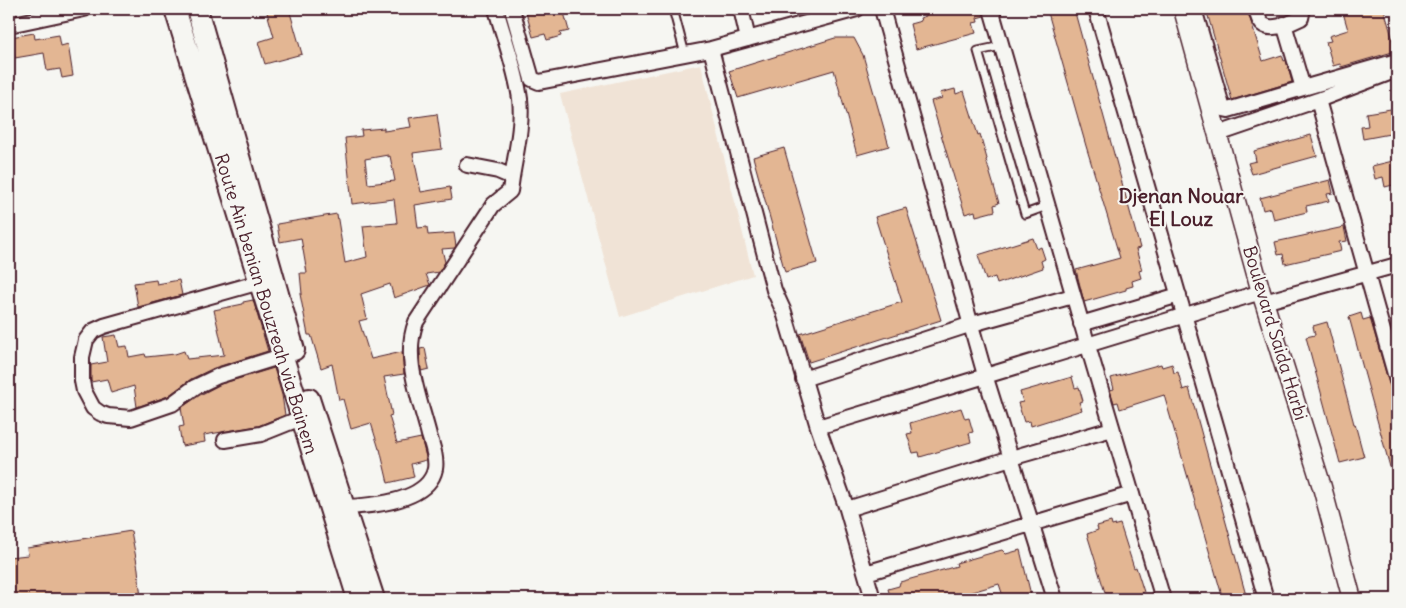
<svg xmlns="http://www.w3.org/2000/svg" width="1406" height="608" font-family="Delius,sans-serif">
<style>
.built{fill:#f0e3d6}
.building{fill:#e3b693;stroke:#4a1f2b;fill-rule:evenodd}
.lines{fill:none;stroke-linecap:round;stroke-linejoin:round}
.service-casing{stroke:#4a1f2b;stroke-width:11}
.minor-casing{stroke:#4a1f2b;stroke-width:18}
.tertiary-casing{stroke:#4a1f2b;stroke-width:21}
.secondary-casing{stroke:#4a1f2b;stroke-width:24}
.service{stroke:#f6f6f2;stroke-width:7}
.minor{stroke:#f6f6f2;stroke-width:14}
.tertiary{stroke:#f6f6f2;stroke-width:18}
.secondary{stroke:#f6f6f2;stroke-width:20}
.labels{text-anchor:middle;stroke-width:4;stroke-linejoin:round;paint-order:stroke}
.street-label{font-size:18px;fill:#4a1f2b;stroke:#f6f6f2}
.quarter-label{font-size:20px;font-weight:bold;fill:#4a1f2b;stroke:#f6f6f2}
</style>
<rect width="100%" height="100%" fill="#f6f6f2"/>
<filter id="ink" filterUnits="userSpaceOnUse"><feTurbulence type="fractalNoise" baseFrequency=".02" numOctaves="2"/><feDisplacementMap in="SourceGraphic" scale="10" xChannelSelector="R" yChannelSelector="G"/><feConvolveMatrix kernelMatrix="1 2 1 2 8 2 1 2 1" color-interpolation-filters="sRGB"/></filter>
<g filter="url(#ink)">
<path class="built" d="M 701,64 L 753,275 L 620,317 L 560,94 Z"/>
<path class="building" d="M 266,9 L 289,9 L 302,54 L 265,64 L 258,42 L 274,37 Z
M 525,9 L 563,9 L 569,31 L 560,33 L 561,36 L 547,40 L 545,34 L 533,37 Z
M 943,9 L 982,9 L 984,16 L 977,18 L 978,22 L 973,23 L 976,33 L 916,49 L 910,24 L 921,21 L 920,18 L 926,16 L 926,13 Z
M 1047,9 L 1074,9 L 1140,248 L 1136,249 L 1142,270 L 1139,271 L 1141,278 L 1132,281 L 1133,286 L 1126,288 L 1126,290 L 1084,302 L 1076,270 L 1120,258 L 1086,146 Z
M 1206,9 L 1247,9 L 1263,61 L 1282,55 L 1284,61 L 1286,60 L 1292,82 L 1232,100 Z
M 1342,9 L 1384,9 L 1396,51 L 1341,67 L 1340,64 L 1333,66 L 1326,42 L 1331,41 L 1329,36 L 1348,30 Z
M 34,33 L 35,39 L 59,35 L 61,46 L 68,44 L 73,76 L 62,78 L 60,69 L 47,71 L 44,53 L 15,58 L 11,37 Z
M 835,38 L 854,38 L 863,55 L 889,146 L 857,155 L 834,70 L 738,98 L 729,71 Z
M 955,89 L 956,94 L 964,91 L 978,135 L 980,134 L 987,159 L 986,160 L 999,203 L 994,205 L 995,211 L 976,216 L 975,211 L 965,214 L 931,101 L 942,98 L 940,93 Z
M 1397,108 L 1397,127 L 1394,128 L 1395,133 L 1363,139 L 1361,127 L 1368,126 L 1366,113 Z
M 437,114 L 442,149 L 413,153 L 421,192 L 450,187 L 452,199 L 415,205 L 418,228 L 427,227 L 428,235 L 454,233 L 456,246 L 455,248 L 442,249 L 445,262 L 439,272 L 426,274 L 430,285 L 394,298 L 390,284 L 361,294 L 367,319 L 359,321 L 371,359 L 402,352 L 404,374 L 384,377 L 392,415 L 389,416 L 397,443 L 421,438 L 426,457 L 426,460 L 411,464 L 414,477 L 388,483 L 380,449 L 379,449 L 371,423 L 351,429 L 343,399 L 339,400 L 332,364 L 321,368 L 311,335 L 308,335 L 300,294 L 302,294 L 300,273 L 307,273 L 301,238 L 280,242 L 277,224 L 337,214 L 345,263 L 367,257 L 363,226 L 397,223 L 394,199 L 352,204 L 345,138 L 362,136 L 361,130 L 384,128 L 384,131 L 411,127 L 409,118 ZM 388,155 L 388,157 L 390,156 L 395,181 L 368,184 L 365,159 Z
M 1311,135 L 1317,156 L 1252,174 L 1248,163 L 1256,161 L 1254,151 Z
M 784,148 L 817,263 L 785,272 L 753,157 Z
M 1397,160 L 1397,184 L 1385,187 L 1383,177 L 1375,179 L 1372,166 Z
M 1330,180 L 1333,193 L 1327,194 L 1329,201 L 1306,206 L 1307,212 L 1274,220 L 1271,208 L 1263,210 L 1260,198 Z
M 906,208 L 941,320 L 809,362 L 800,334 L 902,302 L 875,217 Z
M 1344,227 L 1347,241 L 1339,242 L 1341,251 L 1285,264 L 1283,254 L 1278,255 L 1275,242 Z
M 1033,238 L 1037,249 L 1041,247 L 1045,259 L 1041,261 L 1043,268 L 997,284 L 995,277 L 986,280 L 978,255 Z
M 156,280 L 157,284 L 179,280 L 182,295 L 138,307 L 134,283 Z
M 253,300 L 268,351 L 214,368 L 191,379 L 168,396 L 137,407 L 134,386 L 111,393 L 107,379 L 91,382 L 91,365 L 107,362 L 103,337 L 116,335 L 119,347 L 127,346 L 129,357 L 145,354 L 146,357 L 175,354 L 184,351 L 187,359 L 224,355 L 214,310 L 243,304 L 243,302 Z
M 1361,313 L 1363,320 L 1370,318 L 1389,383 L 1393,389 L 1397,403 L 1397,478 L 1393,478 L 1349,317 Z
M 1327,322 L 1354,424 L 1355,424 L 1364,457 L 1340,463 L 1306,337 L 1315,335 L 1313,326 Z
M 425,348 L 429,369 L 421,371 L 420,349 Z
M 1161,364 L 1162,367 L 1172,364 L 1174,373 L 1178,372 L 1183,390 L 1189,388 L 1247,599 L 1223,599 L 1164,395 L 1120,409 L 1118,402 L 1114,403 L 1110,390 L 1114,389 L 1111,378 Z
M 274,368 L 282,395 L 285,415 L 258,426 L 204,435 L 205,442 L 182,446 L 179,427 L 184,426 L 181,408 L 200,395 L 221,384 Z
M 1072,377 L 1075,388 L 1079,387 L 1083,401 L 1079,402 L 1082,410 L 1031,426 L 1030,421 L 1024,422 L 1018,403 L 1023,402 L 1020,392 Z
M 961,408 L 965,419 L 969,418 L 973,432 L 969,433 L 971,442 L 920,457 L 919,452 L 913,453 L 907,434 L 912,433 L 910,423 Z
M 1111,522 L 1112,526 L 1120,524 L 1134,568 L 1136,567 L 1144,592 L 1141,593 L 1143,599 L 1107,599 L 1087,534 L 1098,530 L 1097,526 Z
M 131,531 L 138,569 L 141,599 L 10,599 L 9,557 L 28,555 L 27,548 Z
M 1002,550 L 1006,554 L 1020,550 L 1032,599 L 1004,599 L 999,584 L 955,597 L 956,599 L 891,599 L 888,589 L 899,586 L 900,582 L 957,566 L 956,563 Z"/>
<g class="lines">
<g class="service-casing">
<path id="service" d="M 673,9 L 685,54
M 1001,46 L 978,51 L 1025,214 L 1047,206"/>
</g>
<g class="minor-casing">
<path id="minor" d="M 496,9 C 504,38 516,69 520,99 C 523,124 516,152 512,177
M 512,9 L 532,79 L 539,82 L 711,49 L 857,9
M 741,9 L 748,39
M 882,9 L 985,375 L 1055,599
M 991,9 L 1088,346 L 1163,599
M 1096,9 L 1266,599
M 1194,9 L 1223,109 L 1228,110 L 1303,88
M 1256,9 C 1257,12 1258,18 1260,21 C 1267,34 1291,23 1301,18 L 1303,9
M 1284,24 L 1303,88 L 1397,61
M 9,25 L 84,9
M 711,49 L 774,290 L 784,312 L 818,427 C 965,381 1114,338 1261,292
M 1318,100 L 1397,381
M 1218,134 L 1318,100 L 1397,70
M 267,280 L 104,326 L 93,331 L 86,340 L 82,357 L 82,381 L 84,391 L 93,408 L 100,413 L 108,416 L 131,418 L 172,404 L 195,387 L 218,376 L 282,356
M 1264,302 L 1397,265
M 1081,324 L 1179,295
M 803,379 L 972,324 L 1073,296
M 818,427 L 847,509 L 873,599
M 225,440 L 261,434 L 301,418
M 345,507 C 370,506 428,502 435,469 C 437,458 432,445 429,435 C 420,399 402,358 416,322 L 493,205 L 510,191 L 512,177 L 498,171 L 467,165
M 847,509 L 1011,458 L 1112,429
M 866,573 L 1132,494"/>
</g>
<g class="tertiary-casing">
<path id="tertiary" d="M 1183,9 L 1261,292 L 1322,487 L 1352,599"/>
</g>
<g class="secondary-casing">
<path id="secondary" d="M 175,9 L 358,599
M 197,9 L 294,350
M 309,399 L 374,599"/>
</g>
<use href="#service" class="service"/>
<use href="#minor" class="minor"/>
<use href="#tertiary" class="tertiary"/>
<use href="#secondary" class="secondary"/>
</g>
</g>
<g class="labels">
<g class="street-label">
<text transform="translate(266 304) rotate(73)" y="6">Route Ain benian Bouzreah via Bainem</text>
<text transform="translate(1275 333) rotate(73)" y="6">Boulevard Saida Harbi</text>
</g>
<g class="quarter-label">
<text x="1181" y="203">Djenan Nouar<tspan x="1181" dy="23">El Louz</tspan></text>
</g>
</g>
<rect width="1406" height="608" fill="none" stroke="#f6f6f2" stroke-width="30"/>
<rect x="15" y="15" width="1376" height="578" fill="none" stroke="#4a1f2b" stroke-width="2" filter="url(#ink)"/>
</svg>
